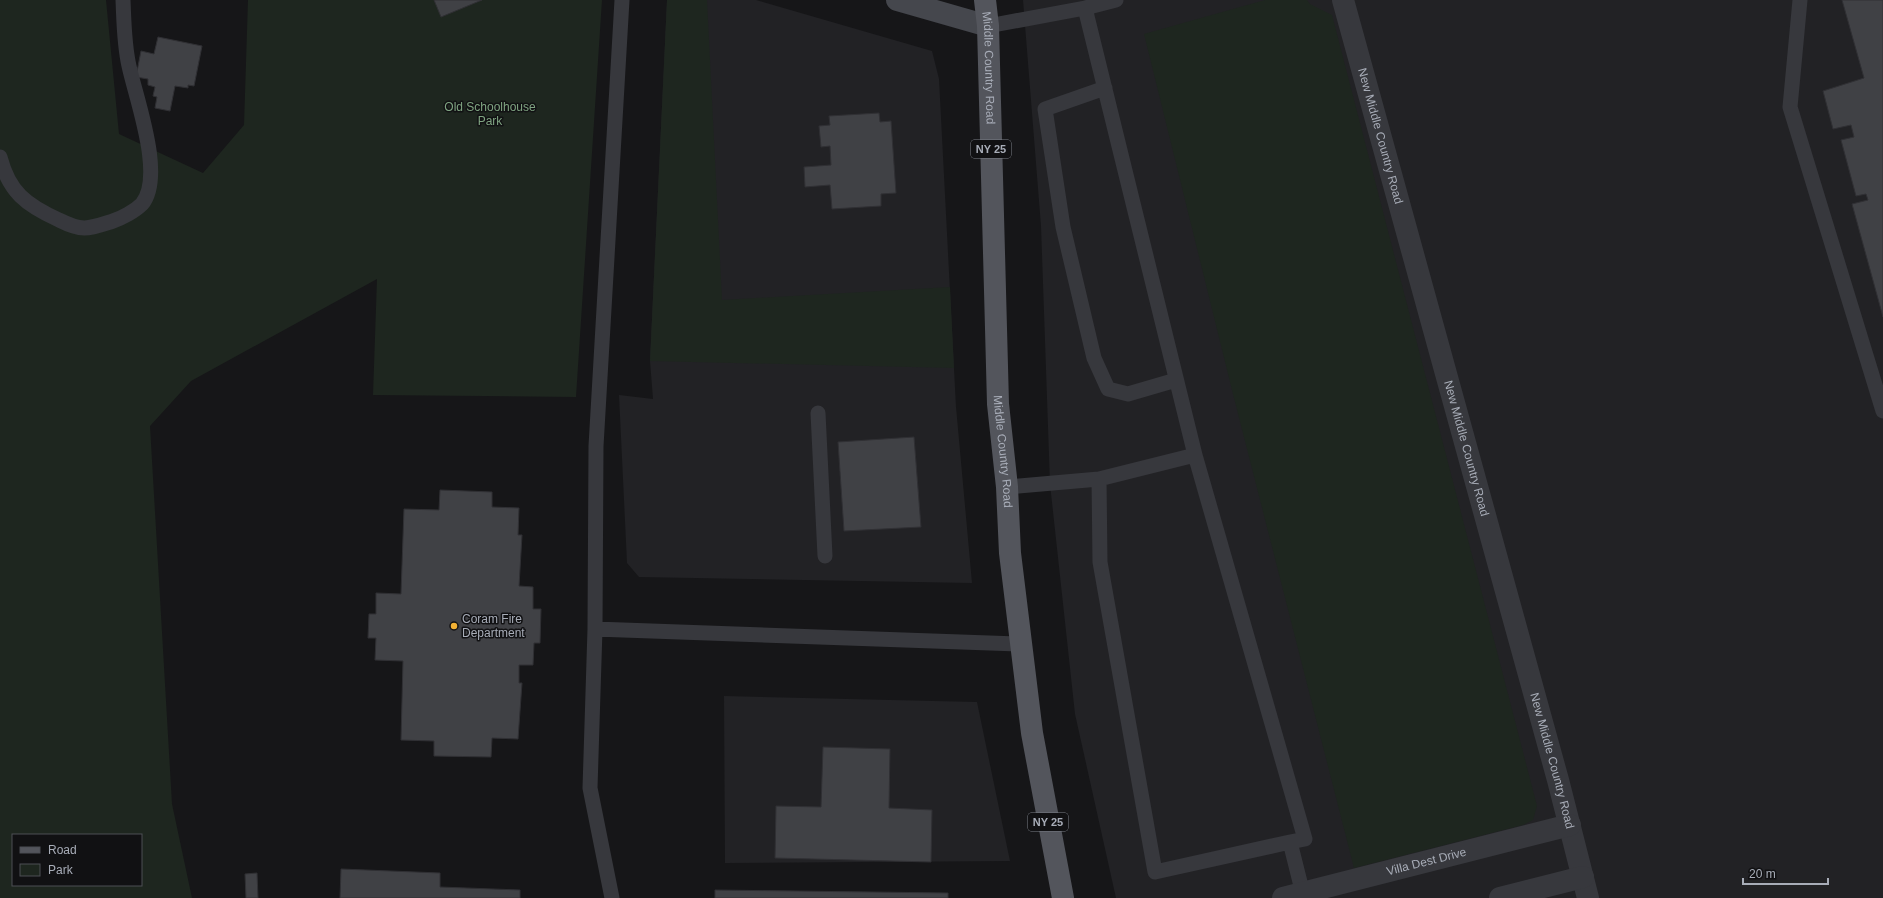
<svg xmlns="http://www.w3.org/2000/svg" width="1883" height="898" font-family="Helvetica,sans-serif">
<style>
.built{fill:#222225}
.green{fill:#1e261f;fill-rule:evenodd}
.building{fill:#404145;stroke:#303034}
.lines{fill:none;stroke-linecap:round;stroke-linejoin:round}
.lane{stroke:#37383d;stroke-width:15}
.street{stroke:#37383d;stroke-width:22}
.secondary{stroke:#45474d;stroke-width:22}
.primary{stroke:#53555c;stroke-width:22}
.poi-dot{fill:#f2b134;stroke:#111113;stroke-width:1.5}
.labels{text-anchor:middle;stroke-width:3;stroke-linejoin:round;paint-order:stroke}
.shield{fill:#111113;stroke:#7b7e86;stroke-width:1}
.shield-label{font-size:11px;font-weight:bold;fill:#a8adb8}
.street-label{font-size:12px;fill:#a8adb8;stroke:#111113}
.park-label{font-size:12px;fill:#7fa381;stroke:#111113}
.poi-label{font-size:12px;fill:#a8adb8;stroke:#111113;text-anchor:start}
</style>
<rect width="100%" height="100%" fill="#161618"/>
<path class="built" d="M 667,0 L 756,0 L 932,51 L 939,79 L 956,407 L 972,583 L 639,577 L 627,563 L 619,395 L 653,399 L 650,361 Z
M 1023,0 L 1883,0 L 1883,898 L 1116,898 L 1075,714 L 1050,484 L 1041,226 Z
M 724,696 L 977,702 L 1010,861 L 725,863 Z"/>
<path class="green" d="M 0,0 L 106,0 L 119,134 L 203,173 L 244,125 L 248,0 L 602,0 L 576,397 L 373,395 L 377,279 L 191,381 L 150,426 L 172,804 L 192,898 L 0,898 ZM 13,835 L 141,835 L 141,885 L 13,885 Z
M 667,0 L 707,0 L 722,300 L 950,287 L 954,368 L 650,361 Z
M 1265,0 L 1307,0 L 1310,4 L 1332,15 L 1537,806 L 1533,820 L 1523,825 L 1354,868 L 1233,394 L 1144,34 Z"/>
<path class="building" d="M 434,0 L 482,0 L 441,17 Z
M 1842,0 L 1883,0 L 1883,317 L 1852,204 L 1868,200 L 1866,194 L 1856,196 L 1841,140 L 1854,137 L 1851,125 L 1833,129 L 1823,91 L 1864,78 Z
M 158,37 L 202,46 L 194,86 L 188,85 L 188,88 L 175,86 L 170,111 L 155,108 L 157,97 L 153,96 L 155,87 L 148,85 L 148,79 L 136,77 L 141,51 L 154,54 Z
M 879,113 L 880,122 L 891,121 L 896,193 L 881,194 L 881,206 L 832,209 L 830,185 L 805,187 L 804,167 L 831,165 L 830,146 L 821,147 L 819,126 L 830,125 L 829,116 Z
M 914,437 L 921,527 L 844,531 L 838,442 Z
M 440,490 L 492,492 L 492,507 L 519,508 L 518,535 L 522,535 L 519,586 L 533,587 L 533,609 L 541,609 L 540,643 L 534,643 L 533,665 L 519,665 L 519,683 L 522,683 L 518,739 L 492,738 L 491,757 L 434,756 L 434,741 L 401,740 L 403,661 L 375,660 L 376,638 L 368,638 L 369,614 L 376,614 L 376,593 L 401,594 L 404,509 L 439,510 Z
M 823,747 L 890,749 L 889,808 L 932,810 L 931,862 L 775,858 L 776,806 L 821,807 Z
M 341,869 L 440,873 L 440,887 L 520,890 L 520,898 L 340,898 Z
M 257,873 L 258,898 L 246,898 L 245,874 Z
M 715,890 L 948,893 L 948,898 L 715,898 Z"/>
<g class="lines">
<path class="lane" d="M 1800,0 L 1790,107 L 1883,411
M 1085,8 L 1195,455
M 988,26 L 1085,8 L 1116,0
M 1105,88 L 1045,109 L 1063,227 L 1094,358 L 1108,389 L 1128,394 L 1176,380
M 0,157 C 9,192 26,205 59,220 C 83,232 88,229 113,221 C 122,218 135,211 142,204 C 165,176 136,99 129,66 C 124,44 124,22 123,0
M 818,413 L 825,556
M 1099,479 L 1100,562 L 1155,872 L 1290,842 L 1304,898
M 1007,487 L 1099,479 L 1195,455 L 1305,839 L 1290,842
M 595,629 L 1021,644
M 612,898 L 590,788 L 595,629 L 596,446 L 622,0"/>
<g class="street">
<path id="s1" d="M 1343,0 L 1558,780 L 1588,898"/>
<path id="s2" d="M 1283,898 L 1570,825"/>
<path d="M 1500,898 L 1583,877"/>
</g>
<path class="secondary" d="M 897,0 L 988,26"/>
<path class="primary" id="s3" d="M 985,0 L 988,26 L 998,404 L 1007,487 L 1010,553 L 1032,733 L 1063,898"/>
</g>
<circle class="poi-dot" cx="454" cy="626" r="4"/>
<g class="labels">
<g class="shield">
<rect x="971" y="140" width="40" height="18" rx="3"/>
<rect x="1028" y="813" width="40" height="18" rx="3"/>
</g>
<g class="shield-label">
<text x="991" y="153">NY 25</text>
<text x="1048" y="826">NY 25</text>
</g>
<g class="street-label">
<text dy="4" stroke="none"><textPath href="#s3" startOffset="68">Middle Country Road</textPath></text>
<text dy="4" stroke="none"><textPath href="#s1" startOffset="141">New Middle Country Road</textPath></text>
<text dy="4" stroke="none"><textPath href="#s1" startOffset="465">New Middle Country Road</textPath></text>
<text dy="4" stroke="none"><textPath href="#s3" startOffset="452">Middle Country Road</textPath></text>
<text dy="4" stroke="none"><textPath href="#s1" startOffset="789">New Middle Country Road</textPath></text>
<text dy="4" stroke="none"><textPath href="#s2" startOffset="148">Villa Dest Drive</textPath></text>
</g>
<g class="park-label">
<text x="490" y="111">Old Schoolhouse<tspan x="490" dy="14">Park</tspan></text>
</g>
<g class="poi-label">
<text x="462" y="623">Coram Fire<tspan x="462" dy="14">Department</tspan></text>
</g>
</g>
<rect x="12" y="834" width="130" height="52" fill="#111113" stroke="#4d4f55"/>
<rect x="20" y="847" width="20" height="6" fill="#53555c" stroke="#4d4f55"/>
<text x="48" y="854" font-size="12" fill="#a8adb8">Road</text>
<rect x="20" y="864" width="20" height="12" fill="#1e261f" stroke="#4d4f55"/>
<text x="48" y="874" font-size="12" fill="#a8adb8">Park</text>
<path d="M1743 878v6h85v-6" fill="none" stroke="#a8adb8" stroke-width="2"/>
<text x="1749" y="878" font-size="12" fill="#a8adb8" stroke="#111113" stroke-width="3" paint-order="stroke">20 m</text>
</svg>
